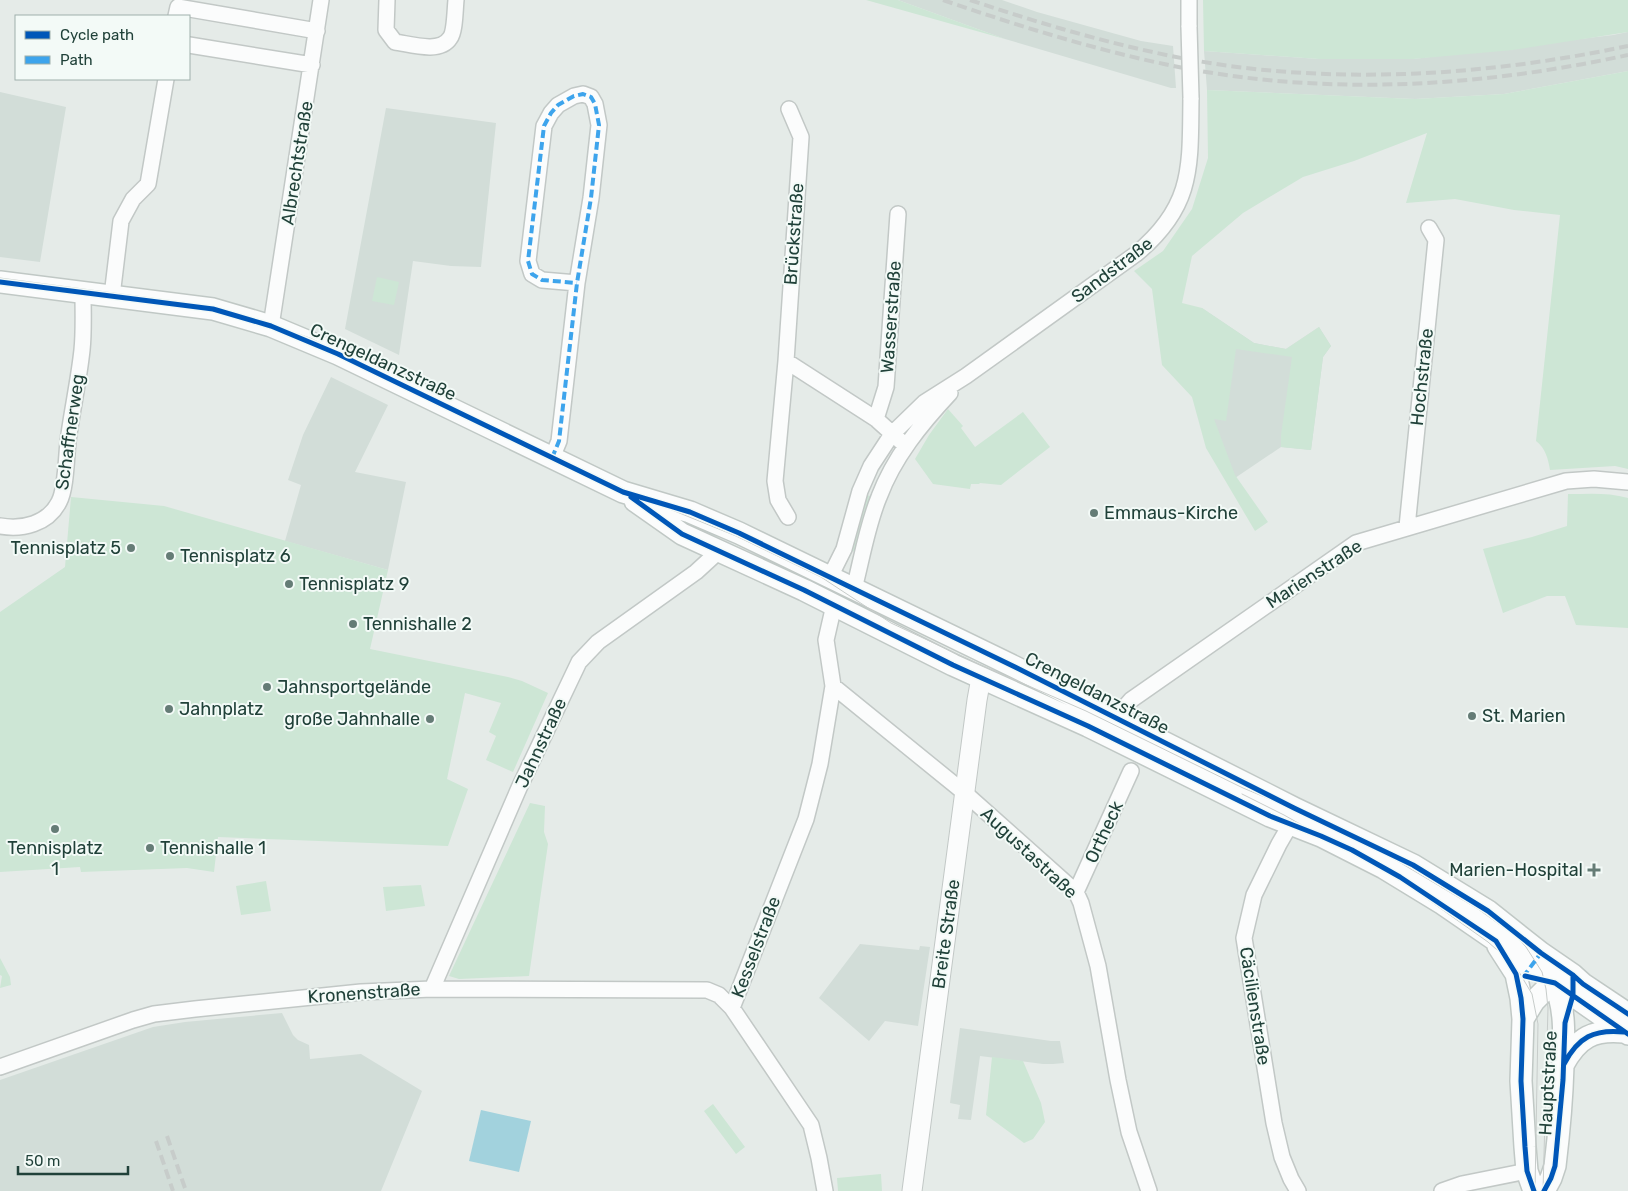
<svg xmlns="http://www.w3.org/2000/svg" width="1628" height="1191" font-family="Rubik,sans-serif">
<style>
.built{fill:#d2ddd8}
.green{fill:#cde6d5}
.water{fill:#a2d2dd}
.lines{fill:none;stroke-linecap:round;stroke-linejoin:round}
.minor-casing{stroke:#c2c8c6;stroke-width:18}
.tertiary-casing{stroke:#c2c8c6;stroke-width:21}
.secondary-casing{stroke:#c0c8c5;stroke-width:24}
.minor{stroke:#fbfcfc;stroke-width:15}
.tertiary{stroke:#fbfcfc;stroke-width:19}
.secondary{stroke:#fbfcfc;stroke-width:21}
.tram{stroke:#c7ccca;stroke-width:1}
.rail{stroke:#c7ccca;stroke-width:4;stroke-dasharray:10 5;stroke-linecap:butt}
.minor-bridge-casing{stroke:#c2c8c6;stroke-width:18;stroke-linecap:butt}
.minor-bridge{stroke:#fbfcfc;stroke-width:15}
.quiet{stroke:#3da4ec;stroke-width:4;stroke-dasharray:8 4;stroke-linecap:butt}
.cycleway-casing{stroke:#f3faf7;stroke-width:8}
.cycleway{stroke:#0057b8;stroke-width:5}
.poi-dot{fill:#657c76;stroke:#f3faf7;stroke-width:2}
.labels{text-anchor:middle;stroke-width:4;stroke-linejoin:round;paint-order:stroke}
.street-label{font-size:18px;fill:#204139;stroke:#f3faf7}
.poi-label{font-size:18px;fill:#204139;stroke:#f3faf7;text-anchor:start}
</style>
<rect width="100%" height="100%" fill="#e5ebe8"/>
<path class="built" d="M 898,0 L 1002,0 L 1037,12 L 1141,41 L 1173,46 L 1176,88 L 1171,88 L 1005,39 Z
M 1628,32 L 1628,71 L 1504,94 L 1415,99 L 1207,90 L 1204,51 L 1319,59 L 1413,59 L 1613,35 Z
M 0,92 L 66,107 L 40,262 L 0,257 Z
M 386,108 L 496,123 L 481,267 L 451,266 L 413,261 L 399,355 L 345,329 Z
M 1202,308 L 1254,343 L 1286,349 L 1319,327 L 1331,346 L 1323,357 L 1311,450 L 1281,447 L 1235,478 L 1211,414 Z
M 331,377 L 388,405 L 355,472 L 406,482 L 388,570 L 285,541 L 301,485 L 288,480 L 303,435 Z
M 860,944 L 919,950 L 920,946 L 930,947 L 918,1026 L 885,1021 L 869,1041 L 819,998 Z
M 282,1013 L 293,1035 L 298,1040 L 309,1045 L 310,1059 L 361,1054 L 422,1091 L 381,1191 L 0,1191 L 0,1080 L 153,1027 L 185,1022 Z
M 960,1028 L 1051,1041 L 1060,1041 L 1064,1063 L 1053,1064 L 1043,1064 L 980,1056 L 971,1120 L 958,1119 L 960,1105 L 950,1103 Z"/>
<path class="green" d="M 866,0 L 898,0 L 1005,39 Z
M 1203,0 L 1628,0 L 1628,32 L 1513,50 L 1413,59 L 1319,59 L 1204,51 Z
M 1628,71 L 1628,469 L 1615,466 L 1550,470 C 1548,459 1546,449 1536,441 L 1560,215 L 1514,210 L 1455,199 L 1406,203 L 1427,133 L 1354,161 L 1303,177 L 1243,213 L 1192,256 L 1182,303 L 1202,308 L 1254,343 L 1286,349 L 1319,327 L 1331,346 L 1323,357 L 1311,450 L 1281,447 L 1281,435 L 1292,357 L 1236,349 L 1226,421 L 1214,419 L 1235,475 L 1268,522 L 1255,531 L 1206,448 L 1192,397 L 1162,365 L 1152,289 L 1134,271 L 1163,251 L 1192,209 L 1208,158 L 1207,90 L 1415,99 L 1504,94 Z
M 377,277 L 399,282 L 394,305 L 372,301 Z
M 948,409 L 963,426 L 961,428 L 975,447 L 1023,412 L 1050,447 L 1001,485 L 980,483 L 979,484 L 971,484 L 970,489 L 933,484 L 915,459 L 929,435 Z
M 1568,494 C 1588,494 1608,492 1628,498 L 1628,628 L 1576,625 L 1565,596 L 1547,596 L 1503,613 L 1483,549 L 1532,537 L 1567,526 Z
M 867,495 L 870,496 L 856,552 L 852,551 L 859,519 Z
M 71,497 L 164,506 L 388,570 L 370,649 L 508,677 L 522,681 L 548,693 L 513,772 L 486,760 L 496,736 L 489,732 L 501,703 L 465,693 L 447,779 L 468,789 L 448,846 L 218,837 L 214,872 L 187,868 L 81,872 L 80,867 L 0,872 L 0,612 L 65,567 Z
M 530,803 L 545,806 L 544,832 L 548,844 L 529,976 L 459,979 L 449,976 Z
M 266,881 L 271,911 L 241,915 L 236,886 Z
M 421,885 L 425,906 L 386,911 L 383,887 Z
M 0,958 L 10,977 L 11,985 L 0,988 L 2,976 L 0,975 Z
M 992,1057 L 1023,1061 L 1041,1103 L 1045,1122 L 1033,1139 L 1024,1143 L 986,1115 Z
M 713,1104 L 745,1147 L 736,1154 L 704,1111 Z
M 881,1174 L 882,1191 L 838,1191 L 837,1178 Z"/>
<path class="water" d="M 481,1110 L 531,1121 L 519,1172 L 469,1161 Z"/>
<g class="lines">
<g class="minor-casing">
<path id="minor" d="M 387,0 L 386,30 L 395,42 C 410,44 440,54 450,38 C 455,32 455,9 456,0
M 1189,0 L 1189,27
M 176,16 L 178,7 L 317,31
M 189,45 L 312,65
M 789,109 L 801,137 L 786,361 L 876,419 L 906,446
M 112,296 L 121,221 L 133,199 L 148,184 L 166,79
M 271,326 L 321,0
M 786,361 L 775,481 L 778,500 L 788,517
M 876,419 L 886,387 L 898,214
M 552,458 L 559,441 L 577,283 L 591,198 L 599,125 L 595,104 L 591,97 L 583,94 L 574,96 L 558,105 L 551,113 L 544,126 L 528,261 L 532,274 L 542,280 L 577,283
M 0,526 C 22,530 48,524 59,502 C 67,487 66,451 69,434 C 73,406 79,378 82,350 C 84,331 83,311 83,292
M 1407,527 L 1436,240 L 1429,228
M 830,577 L 844,549 L 860,491 L 871,466 L 892,434 L 925,402 L 966,376 L 1136,254 C 1194,206 1190,167 1191,98
M 854,589 C 862,558 867,526 879,497 C 894,457 921,424 950,393
M 833,686 L 966,794 L 1076,892 L 1081,903 L 1098,966 L 1118,1080 L 1129,1132 L 1149,1191
M 1106,720 L 1116,717 L 1131,700 L 1356,543 L 1566,481 L 1594,479 L 1628,482
M 1290,825 L 1279,844 L 1254,895 L 1244,938 L 1274,1123 L 1282,1157 L 1291,1179 L 1298,1191
M 1076,892 L 1131,771
M 432,989 L 519,788 L 579,662 L 598,642 L 696,572 L 720,550
M 732,1008 L 806,819 L 820,764 L 833,686 L 826,640 L 834,605
M 0,1067 L 133,1020 L 154,1014 L 195,1009 L 361,992 L 432,989 L 707,990 L 719,995 L 732,1008 L 811,1125 L 819,1158 L 825,1191
M 1442,1191 L 1462,1184 L 1527,1171"/>
</g>
<g class="tertiary-casing">
<path id="tertiary" d="M 912,1191 L 977,700 L 981,678"/>
</g>
<g class="secondary-casing">
<path id="secondary" d="M 0,282 L 213,309 L 271,326 L 338,354 L 623,492 L 690,512 L 739,533 L 1015,667 L 1294,808 L 1413,865 L 1488,911 L 1541,953 L 1573,975 L 1583,984 L 1628,1014
M 635,501 L 682,534 L 804,590 L 953,665 L 1088,726 L 1270,816 L 1321,836 L 1384,868 L 1443,904 L 1533,966 L 1555,983 L 1628,1034
M 1498,946 L 1516,974 L 1521,998 L 1523,1019
M 1563,1065 C 1578,1037 1594,1029 1624,1032
M 1534,1191 L 1527,1171 L 1525,1147 L 1521,1081 L 1523,1019 L 1534,1001 L 1546,989 L 1555,983 L 1568,982
M 1544,1191 L 1551,1178 L 1555,1166 C 1559,1133 1562,1100 1563,1066 C 1564,1035 1566,1008 1553,978"/>
</g>
<use href="#minor" class="minor"/>
<use href="#tertiary" class="tertiary"/>
<use href="#secondary" class="secondary"/>
<path class="tram" d="M 0,278 L 189,303 L 252,318 L 310,338 L 645,499 L 736,536 L 821,577 L 891,623 L 983,666 L 1086,711 L 1243,788 L 1320,820 L 1384,853 L 1478,909 L 1514,935 L 1526,947 L 1542,972 L 1546,989 L 1548,1008 L 1543,1191
M 1242,794 L 1284,815 L 1406,884 L 1488,942 L 1504,956 L 1519,972 L 1532,994 L 1538,1024 L 1535,1191"/>
<path class="rail" d="M 943,0 C 1016,25 1089,48 1164,64 C 1318,97 1475,88 1628,55
M 970,0 C 1057,29 1146,55 1237,67 C 1368,83 1499,73 1628,46
M 167,1136 L 186,1191
M 156,1141 L 173,1191"/>
<g class="minor-bridge-casing">
<path id="minor-bridge" d="M 1189,27 L 1191,98"/>
</g>
<use href="#minor-bridge" class="minor-bridge"/>
<path class="quiet" d="M 552,458 L 559,441 L 577,283 L 591,198 L 599,125 L 595,104 L 591,97 L 583,94 L 574,96 L 558,105 L 551,113 L 544,126 L 528,261 L 532,274 L 542,280 L 577,283
M 1523,977 L 1541,953"/>
<g class="cycleway-casing">
<path id="cycleway" d="M 0,282 L 213,309 L 271,326 L 338,354 L 623,492 L 690,512 L 739,533 L 1015,667 L 1294,808 L 1413,865 L 1488,911 L 1541,953 L 1573,975 L 1583,984 L 1628,1014
M 631,497 L 682,534 L 804,590 L 953,665 L 1088,726 L 1270,816 L 1321,836 L 1352,850 L 1400,877 L 1496,941 L 1516,974 L 1521,998 L 1523,1019 L 1521,1081 L 1525,1147 L 1527,1171 L 1534,1191
M 1525,976 L 1555,983 L 1628,1034
M 1564,1064 C 1578,1037 1594,1029 1624,1032
M 1544,1191 L 1551,1178 L 1555,1166 L 1563,1080 L 1565,1023 L 1573,995 L 1573,975"/>
</g>
<use href="#cycleway" class="cycleway"/>
</g>
<g class="poi-dot">
<circle cx="1094" cy="513" r="5"/>
<circle cx="131" cy="548" r="5"/>
<circle cx="170" cy="556" r="5"/>
<circle cx="289" cy="584" r="5"/>
<circle cx="353" cy="624" r="5"/>
<circle cx="267" cy="687" r="5"/>
<circle cx="169" cy="709" r="5"/>
<circle cx="1472" cy="716" r="5"/>
<circle cx="430" cy="719" r="5"/>
<circle cx="55" cy="829" r="5"/>
<circle cx="150" cy="848" r="5"/>
<path d="M1591.5 862.5h5v5h5v5h-5v5h-5v-5h-5v-5h5z"/>
</g>
<g class="labels">
<g class="street-label">
<text transform="translate(297 163) rotate(-81)" y="6">Albrechtstraße</text>
<text transform="translate(794 234) rotate(-86)" y="6">Brückstraße</text>
<text transform="translate(1112 270) rotate(-37)" y="6">Sandstraße</text>
<text transform="translate(891 317) rotate(-86)" y="6">Wasserstraße</text>
<text transform="translate(383 362) rotate(25)" y="6">Crengeldanzstraße</text>
<text transform="translate(1422 377) rotate(-84)" y="6">Hochstraße</text>
<text transform="translate(70 432) rotate(-82)" y="6">Schaffnerweg</text>
<text transform="translate(1314 574) rotate(-33)" y="6">Marienstraße</text>
<text transform="translate(1097 693) rotate(27)" y="6">Crengeldanzstraße</text>
<text transform="translate(541 743) rotate(-65)" y="6">Jahnstraße</text>
<text transform="translate(1104 832) rotate(-65)" y="6">Ortheck</text>
<text transform="translate(1029 853) rotate(43)" y="6">Augustastraße</text>
<text transform="translate(946 934) rotate(-82)" y="6">Breite Straße</text>
<text transform="translate(756 947) rotate(-69)" y="6">Kesselstraße</text>
<text transform="translate(364 993) rotate(-4)" y="6">Kronenstraße</text>
<text transform="translate(1255 1006) rotate(81)" y="6">Cäcilienstraße</text>
<text transform="translate(1548 1083) rotate(-87)" y="6">Hauptstraße</text>
</g>
<g class="poi-label">
<text x="1104" y="519">Emmaus-Kirche</text>
<text x="121" y="554" text-anchor="end">Tennisplatz 5</text>
<text x="180" y="562">Tennisplatz 6</text>
<text x="299" y="590">Tennisplatz 9</text>
<text x="363" y="630">Tennishalle 2</text>
<text x="277" y="693">Jahnsportgelände</text>
<text x="179" y="715">Jahnplatz</text>
<text x="1482" y="722">St. Marien</text>
<text x="420" y="725" text-anchor="end">große Jahnhalle</text>
<text x="55" y="854" text-anchor="middle">Tennisplatz<tspan x="55" dy="21">1</tspan></text>
<text x="160" y="854">Tennishalle 1</text>
<text x="1583" y="876" text-anchor="end">Marien-Hospital</text>
</g>
</g>
<rect x="15" y="15" width="175" height="65" fill="#f3faf7" stroke="#9fb0ab"/>
<rect x="25" y="31" width="25" height="8" fill="#0057b8" stroke="#9fb0ab"/>
<text x="60" y="40" font-size="15" fill="#204139">Cycle path</text>
<rect x="25" y="56" width="25" height="8" fill="#3da4ec" stroke="#9fb0ab"/>
<text x="60" y="65" font-size="15" fill="#204139">Path</text>
<path d="M18 1166v8h110v-8" fill="none" stroke="#204139" stroke-width="2.5"/>
<text x="25" y="1166" font-size="15" fill="#204139" stroke="#f3faf7" stroke-width="4" paint-order="stroke">50 m</text>
</svg>
